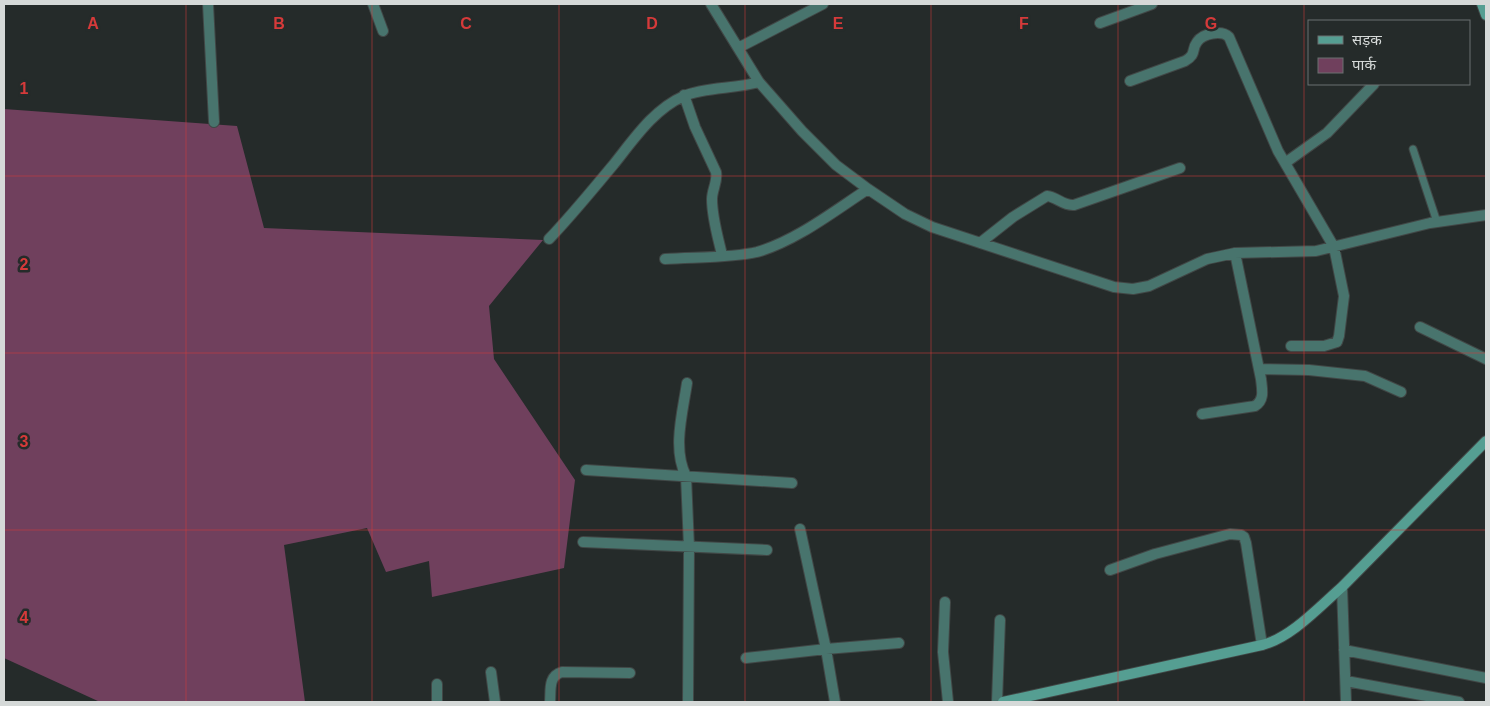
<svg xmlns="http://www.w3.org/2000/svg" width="1490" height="706" font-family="Helvetica,'Noto Sans Devanagari',sans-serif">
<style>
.green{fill:#70405d}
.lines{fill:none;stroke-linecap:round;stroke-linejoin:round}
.lane-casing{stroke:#414746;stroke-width:9}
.street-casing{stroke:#414746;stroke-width:12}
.secondary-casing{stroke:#414746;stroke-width:12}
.lane{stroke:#48746d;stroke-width:7}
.street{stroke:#48746d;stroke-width:10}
.secondary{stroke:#559e92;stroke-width:10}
.grid{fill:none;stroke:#d63a3a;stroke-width:1;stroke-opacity:0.55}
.grid-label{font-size:16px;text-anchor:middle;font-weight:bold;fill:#d63a3a;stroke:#252b2a;stroke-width:5;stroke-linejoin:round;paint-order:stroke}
</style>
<rect width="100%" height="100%" fill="#252b2a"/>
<path class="green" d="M 4,109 L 237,126 L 264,228 L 543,240 L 489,306 L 494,359 L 575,480 L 564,568 L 432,597 L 429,561 L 386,572 L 367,528 L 284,545 L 305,702 L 100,702 L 4,658 Z"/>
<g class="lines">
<g class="lane-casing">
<path id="lane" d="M 1413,149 L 1437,222"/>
</g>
<g class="street-casing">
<path id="street" d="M 208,4 L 214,122
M 373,4 L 383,31
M 711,4 L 759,82 L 802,131 L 836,165 L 868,189 L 905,214 L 932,227 L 1114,287 L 1133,289 L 1149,286 L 1207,259 L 1235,253 L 1316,251 L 1430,223 L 1486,215
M 1100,23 L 1152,4
M 738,48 L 823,4
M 1130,81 L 1185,61 C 1197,54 1191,50 1197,42 C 1203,33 1222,30 1229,37 L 1278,151 L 1334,247 L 1344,296 L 1339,336 L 1337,342 L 1324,346 L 1291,346
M 684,95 L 695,127 L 716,172 C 718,181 712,190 712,199 C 712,218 718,237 722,255
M 1285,163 L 1327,133 L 1374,84
M 549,239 C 572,215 593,189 614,164 C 634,139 654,109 684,96 C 705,87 735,89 759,82
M 980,243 L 1013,217 L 1047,196 C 1057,197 1063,206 1074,205 L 1180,168
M 665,259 C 693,257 732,258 757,252 C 796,241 834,211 868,189
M 1420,327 L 1486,359
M 1259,369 L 1309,370 L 1365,376 L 1401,392
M 687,383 C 683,411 672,449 686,476 L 689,547 L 688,702
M 1202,414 L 1255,406 C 1265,400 1262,389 1261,379 L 1235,253
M 586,470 L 792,483
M 800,529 L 826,649 L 835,702
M 583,542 L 767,550
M 1110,570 L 1155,554 L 1230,534 L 1241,535 L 1244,537 L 1246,543 L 1262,645
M 1342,587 L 1346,702
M 945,602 L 943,652 L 948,702
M 1344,650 L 1486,678
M 746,658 L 826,649 L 899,643
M 491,672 L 495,702
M 1346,681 L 1459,702
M 437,702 L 437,684
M 550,702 C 551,690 548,676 562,672 L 630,673
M 997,702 L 1000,620"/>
</g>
<g class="secondary-casing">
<path id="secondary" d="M 1482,4 L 1486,15
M 1003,702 L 1262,645 C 1291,638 1320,606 1342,587 L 1486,441"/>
</g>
<use href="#lane" class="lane"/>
<use href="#street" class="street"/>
<use href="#secondary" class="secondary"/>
</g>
<path class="grid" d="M 186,4 L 186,702M 372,4 L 372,702M 559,4 L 559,702M 745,4 L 745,702M 931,4 L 931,702M 1118,4 L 1118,702M 1304,4 L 1304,702M 4,176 L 1486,176M 4,353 L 1486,353M 4,530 L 1486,530"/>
<g class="grid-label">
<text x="93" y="29">A</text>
<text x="279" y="29">B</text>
<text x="466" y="29">C</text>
<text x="652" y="29">D</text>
<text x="838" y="29">E</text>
<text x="1024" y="29">F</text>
<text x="1211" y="29">G</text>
<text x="24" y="94">1</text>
<text x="24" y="270">2</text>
<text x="24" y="447">3</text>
<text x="24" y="623">4</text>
</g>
<rect width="1490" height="706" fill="none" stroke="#d5d9d8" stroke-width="10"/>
<rect x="1308" y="20" width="162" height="65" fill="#252b2a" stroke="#6b7170"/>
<rect x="1318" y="36" width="25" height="8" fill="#559e92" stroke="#6b7170"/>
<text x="1352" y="45" font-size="15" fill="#d5d9d8">सड़क</text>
<rect x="1318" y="58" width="25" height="15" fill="#70405d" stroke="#6b7170"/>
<text x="1352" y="70" font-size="15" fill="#d5d9d8">पार्क</text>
</svg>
